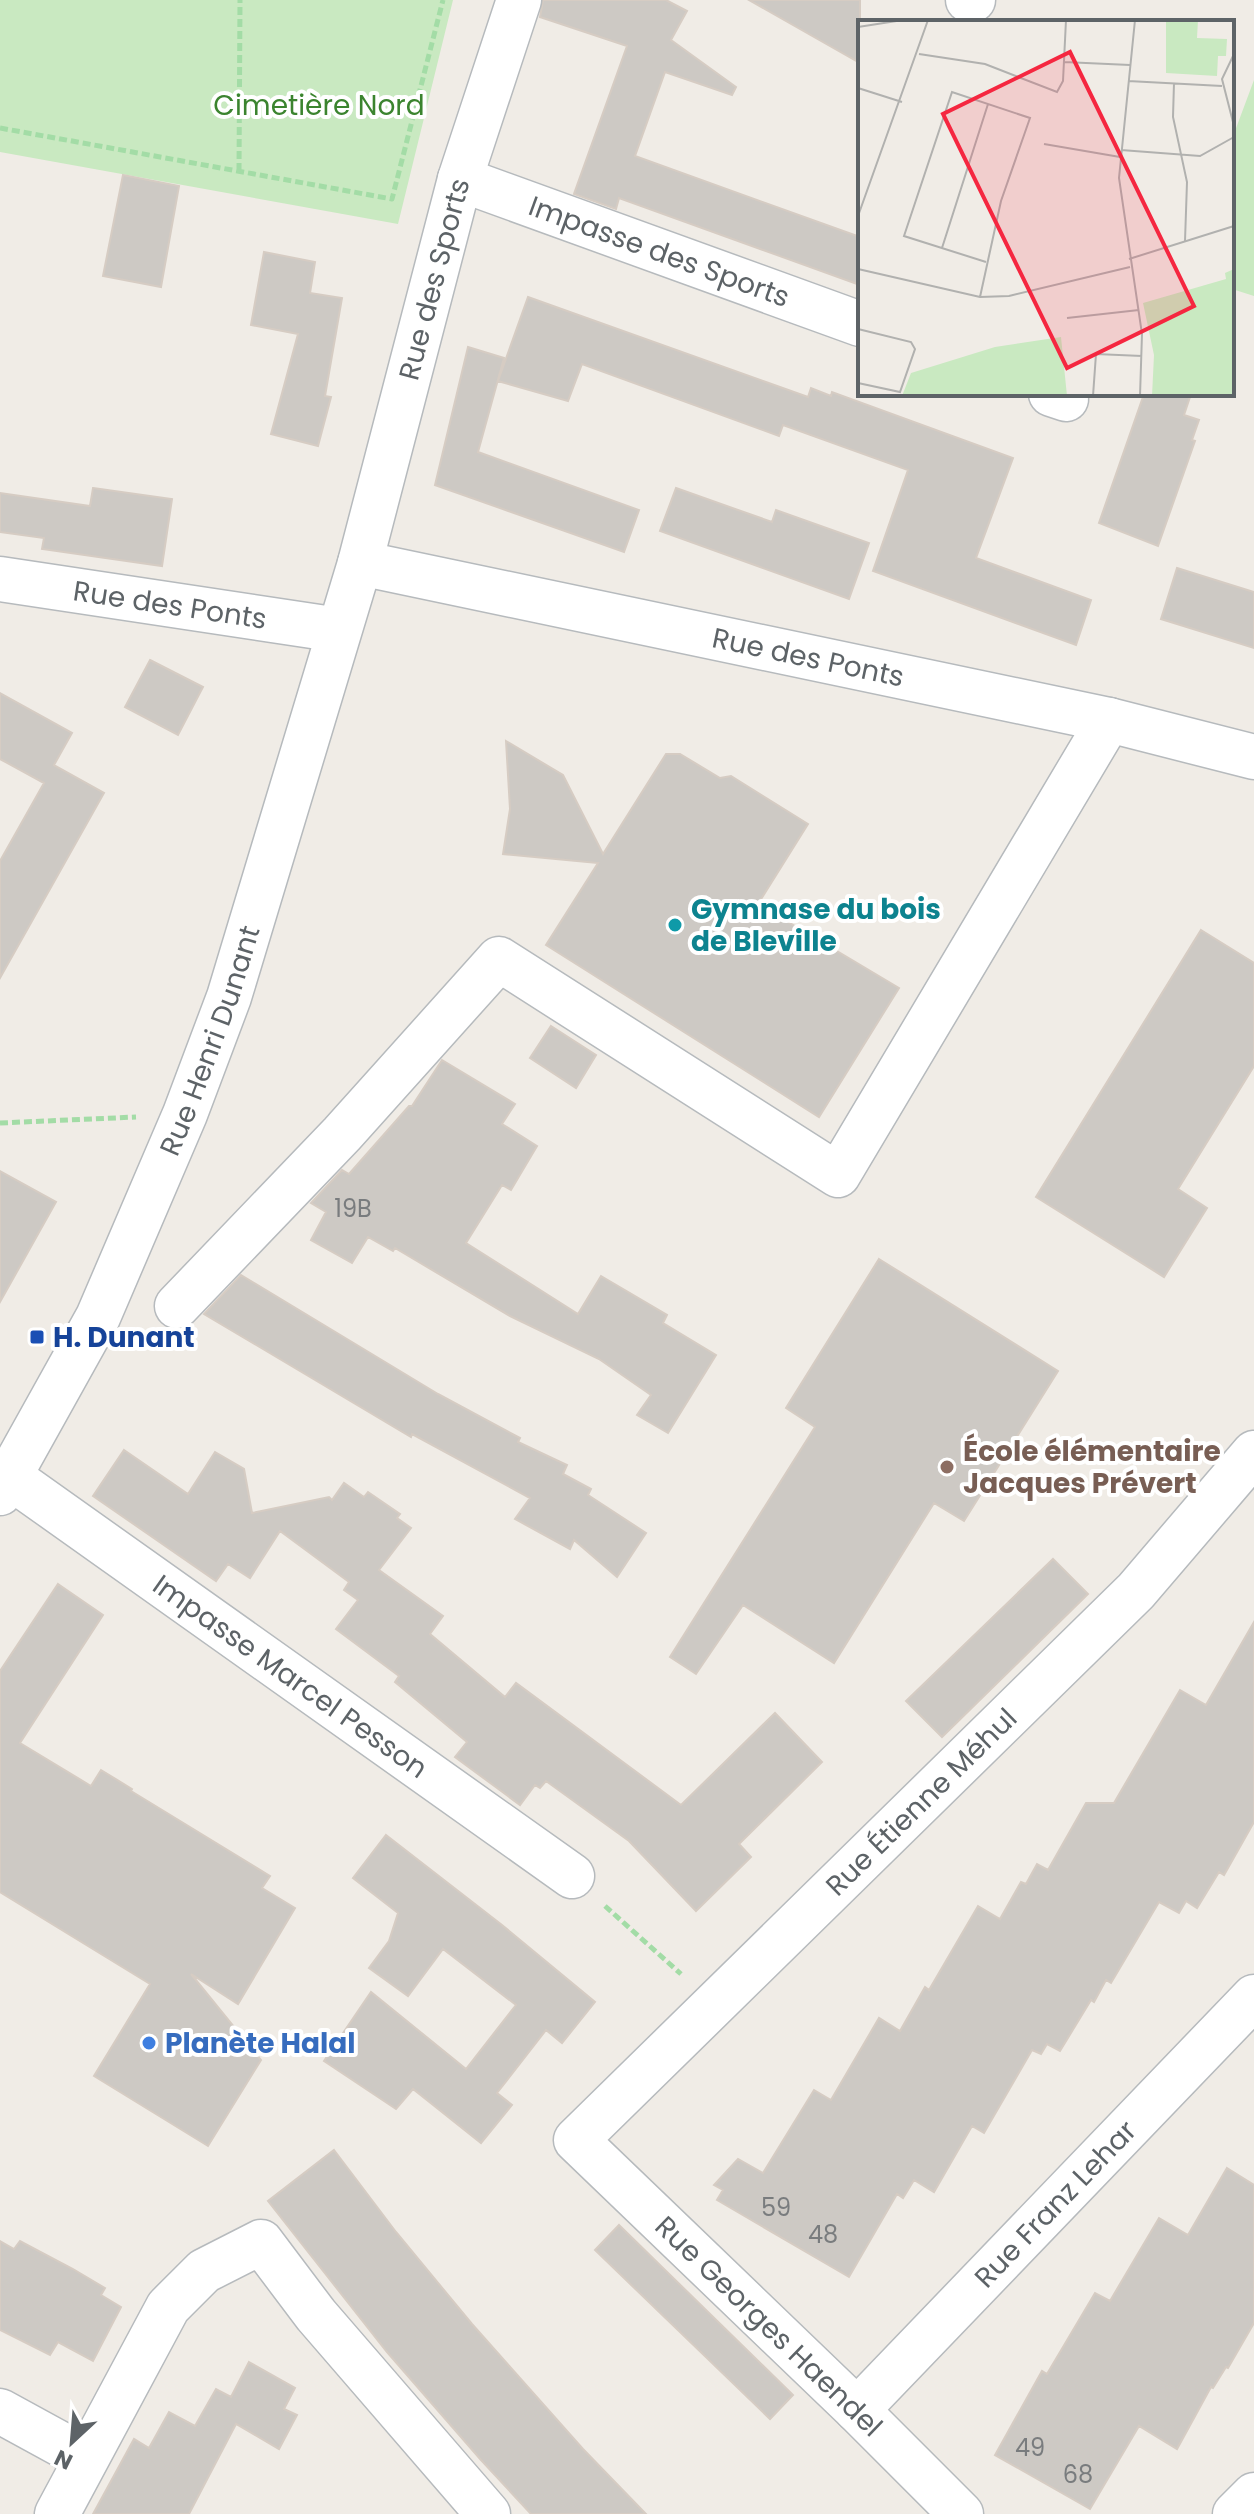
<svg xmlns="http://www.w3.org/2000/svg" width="1254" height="2514" font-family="Poppins,sans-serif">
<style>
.green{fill:#c9e9c1}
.building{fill:#cdc9c4;stroke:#d6ccc3;stroke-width:2}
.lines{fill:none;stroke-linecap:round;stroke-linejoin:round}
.minor-casing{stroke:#b6babd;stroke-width:47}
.path{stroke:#a3dca6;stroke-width:5;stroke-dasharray:8 4;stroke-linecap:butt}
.minor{stroke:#fff;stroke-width:44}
.culture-dot{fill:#0f9aa8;stroke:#fff;stroke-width:3}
.transit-dot{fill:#1a4fb4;stroke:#fff;stroke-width:3}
.education-dot{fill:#8d6e63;stroke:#fff;stroke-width:3}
.shop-dot{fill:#3f7fe0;stroke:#fff;stroke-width:3}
.labels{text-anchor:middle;stroke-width:8;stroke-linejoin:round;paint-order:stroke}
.number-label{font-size:24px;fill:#797c7e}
.park-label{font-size:28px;fill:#3b842f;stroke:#fff}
.street-label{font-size:28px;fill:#5d6367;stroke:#fff}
.culture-label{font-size:28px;font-weight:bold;fill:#0d838f;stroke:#fff;text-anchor:start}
.transit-label{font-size:28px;font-weight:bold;fill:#164399;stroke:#fff;text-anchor:start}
.education-label{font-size:28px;font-weight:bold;fill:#785e54;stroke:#fff;text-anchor:start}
.shop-label{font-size:28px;font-weight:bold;fill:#366cbe;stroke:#fff;text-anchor:start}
.inset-road{fill:none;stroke:#b1b1af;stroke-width:2}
.view{fill:#f52740;fill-opacity:0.15;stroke:#f52740;stroke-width:4}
.inset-edge{fill:none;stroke:#5d6367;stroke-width:4}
</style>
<rect width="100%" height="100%" fill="#f0ece6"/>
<path class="green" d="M 0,0 L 453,0 L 398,224 L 0,152 Z
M 1254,80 L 1254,296 L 1232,289 L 1232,139 Z"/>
<path class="building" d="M 543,0 L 666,0 L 687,11 L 671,40 L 736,87 L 732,95 L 665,72 L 635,156 L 860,237 L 860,285 L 619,198 L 616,209 L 574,194 L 627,46 L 540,17 Z
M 749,0 L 860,0 L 860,63 Z
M 123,175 L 179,186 L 161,287 L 103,276 Z
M 264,252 L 315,262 L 310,293 L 342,298 L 325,396 L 331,397 L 318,446 L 271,434 L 298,334 L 251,325 Z
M 528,297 L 808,397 L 811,388 L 831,396 L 832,392 L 1013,458 L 976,558 L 1091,600 L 1076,645 L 873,571 L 908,470 L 783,425 L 779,436 L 582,364 L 568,401 L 498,381 Z
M 468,347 L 504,358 L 478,452 L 639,510 L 624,552 L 435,485 Z
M 1144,394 L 1191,394 L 1184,415 L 1199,420 L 1192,440 L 1195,441 L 1158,546 L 1099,523 Z
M 93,488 L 172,499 L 162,566 L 42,549 L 44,538 L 0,532 L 0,493 L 90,506 Z
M 676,488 L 772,522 L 776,510 L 869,543 L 849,599 L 660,531 Z
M 1177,568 L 1254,592 L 1254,648 L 1161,619 Z
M 150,660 L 203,687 L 178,735 L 125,707 Z
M 0,693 L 72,733 L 54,765 L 104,793 L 0,978 L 0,861 L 44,783 L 0,759 Z
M 506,741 L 563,775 L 603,854 L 666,754 L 680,754 L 720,778 L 731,776 L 808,824 L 758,904 L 899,988 L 819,1117 L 546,945 L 598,863 L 503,854 L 510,809 Z
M 1201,930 L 1254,963 L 1254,1066 L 1178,1189 L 1207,1208 L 1164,1277 L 1036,1197 Z
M 551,1026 L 596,1055 L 576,1088 L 530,1058 Z
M 442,1060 L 515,1104 L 502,1124 L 537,1146 L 511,1190 L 502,1185 L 466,1243 L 578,1314 L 601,1276 L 667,1315 L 663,1323 L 716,1355 L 668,1433 L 637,1415 L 651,1395 L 599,1359 L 510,1316 L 395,1248 L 393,1251 L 368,1237 L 352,1263 L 311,1240 L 326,1212 L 311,1203 L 342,1170 L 349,1174 L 409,1106 L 412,1106 Z
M 0,1171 L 56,1202 L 0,1302 Z
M 879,1259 L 1058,1371 L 964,1521 L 934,1503 L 834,1663 L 743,1605 L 696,1674 L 670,1657 L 815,1427 L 786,1408 Z
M 241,1275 L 438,1394 L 520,1438 L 518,1442 L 567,1465 L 563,1474 L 591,1489 L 588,1495 L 646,1533 L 617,1577 L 574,1540 L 570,1549 L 515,1519 L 530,1498 L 412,1434 L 411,1437 L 204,1314 Z
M 124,1450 L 188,1494 L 215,1452 L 244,1469 L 252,1513 L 329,1497 L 332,1500 L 344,1483 L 364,1497 L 368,1492 L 400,1514 L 397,1518 L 411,1528 L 379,1570 L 443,1616 L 430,1634 L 505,1697 L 516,1683 L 681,1805 L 775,1713 L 822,1762 L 739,1844 L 751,1857 L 696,1911 L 629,1841 L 546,1781 L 540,1788 L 535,1785 L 520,1805 L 455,1757 L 467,1742 L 395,1682 L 399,1676 L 336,1629 L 358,1600 L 344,1590 L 349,1582 L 280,1531 L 250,1578 L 228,1564 L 216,1581 L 93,1496 Z
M 1053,1559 L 1088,1594 L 942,1737 L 906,1701 Z
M 58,1584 L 103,1615 L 20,1743 L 91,1786 L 101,1770 L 132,1789 L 131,1791 L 270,1876 L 262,1888 L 295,1908 L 238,2004 L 191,1974 L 261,2060 L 208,2146 L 94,2076 L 150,1984 L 0,1892 L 0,1671 Z
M 1254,1622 L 1254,1822 L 1224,1875 L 1219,1872 L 1197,1908 L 1186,1901 L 1179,1913 L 1159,1902 L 1111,1983 L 1106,1980 L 1094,2002 L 1091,2000 L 1060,2051 L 1047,2044 L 1041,2054 L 1032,2050 L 984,2133 L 972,2126 L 934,2192 L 914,2180 L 903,2198 L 897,2194 L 849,2277 L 717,2200 L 723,2190 L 714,2185 L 738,2159 L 763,2173 L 814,2090 L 831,2100 L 879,2018 L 900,2031 L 925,1987 L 929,1990 L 978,1906 L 1000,1919 L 1021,1882 L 1026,1884 L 1037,1864 L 1048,1870 L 1086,1803 L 1114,1803 L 1180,1690 L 1206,1705 Z
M 386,1835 L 502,1925 L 595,2002 L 562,2043 L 546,2030 L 497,2093 L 512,2105 L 481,2143 L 413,2089 L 396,2109 L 324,2061 L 371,1992 L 466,2069 L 516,2005 L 443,1949 L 408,1996 L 369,1968 L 389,1941 L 398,1913 L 353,1878 Z
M 334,2150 L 396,2232 L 472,2324 L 583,2449 L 646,2514 L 531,2514 L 481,2460 L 387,2352 L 268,2201 Z
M 1227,2168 L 1254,2185 L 1254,2323 L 1228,2368 L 1226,2367 L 1213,2388 L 1211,2387 L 1177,2449 L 1139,2426 L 1090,2509 L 995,2455 L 1042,2371 L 1047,2374 L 1095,2293 L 1110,2301 L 1159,2218 L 1188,2235 Z
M 619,2225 L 793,2395 L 770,2419 L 595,2250 Z
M 0,2241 L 14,2249 L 20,2241 L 73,2269 L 105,2288 L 101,2295 L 121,2307 L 93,2361 L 58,2342 L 50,2355 L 0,2330 Z
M 249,2362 L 295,2388 L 284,2409 L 297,2415 L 279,2449 L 236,2424 L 189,2514 L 93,2514 L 134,2439 L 149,2448 L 169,2412 L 195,2426 L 216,2389 L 231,2397 Z"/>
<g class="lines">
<g class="minor-casing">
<g id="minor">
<path d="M 968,0 L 973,0"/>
<path id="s1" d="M 460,179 L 860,324"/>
<path d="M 1051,394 L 1066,399"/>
<path id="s2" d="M 360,563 L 1109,720 L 1254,757"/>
<path id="s3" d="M 0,579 L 339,630"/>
<path d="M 177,1306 L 342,1134 L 499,959 L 838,1175 L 1109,720"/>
<path id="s4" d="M 10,1477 L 572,1876"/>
<path id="s5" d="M 0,1493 L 98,1317 L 185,1114 L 229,997 L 360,563 L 460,179 L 519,0"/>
<path id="s6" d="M 857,2410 L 1254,1997"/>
<path d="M 0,2411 L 86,2458"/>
<path d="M 57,2514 L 168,2307 L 204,2271 L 261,2242 L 316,2315 L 488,2514"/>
<path id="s7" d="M 961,2514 L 857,2410 L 576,2140 L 1136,1591 L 1254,1453"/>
<path d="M 1235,2514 L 1254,2495"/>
</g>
</g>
<path class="path" d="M 0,128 L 392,199 L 443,0
M 239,171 L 240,0
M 0,1123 L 136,1117
M 605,1906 L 681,1974"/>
<use href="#minor" class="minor"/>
</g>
<circle class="culture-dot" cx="675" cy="925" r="8"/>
<rect class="transit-dot" x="29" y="1329" width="16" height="16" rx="4"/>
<circle class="education-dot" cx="947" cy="1467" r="8"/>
<circle class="shop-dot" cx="149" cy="2043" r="8"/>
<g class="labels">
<g class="number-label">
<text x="353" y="1217">19B</text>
<text x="776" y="2216">59</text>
<text x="823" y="2243">48</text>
<text x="1030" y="2456">49</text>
<text x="1078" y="2483">68</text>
</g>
<g class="park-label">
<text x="319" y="115">Cimetière Nord</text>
</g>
<g class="street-label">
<text dy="10" stroke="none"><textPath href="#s1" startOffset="212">Impasse des Sports</textPath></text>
<text dy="10" stroke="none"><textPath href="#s5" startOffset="1294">Rue des Sports</textPath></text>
<text dy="10" stroke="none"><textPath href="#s3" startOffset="172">Rue des Ponts</textPath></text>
<text dy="10" stroke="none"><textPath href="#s2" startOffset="458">Rue des Ponts</textPath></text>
<text dy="10" stroke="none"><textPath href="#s5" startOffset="500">Rue Henri Dunant</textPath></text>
<text dy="10" stroke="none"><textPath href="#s4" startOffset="344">Impasse Marcel Pesson</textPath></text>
<text dy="10" stroke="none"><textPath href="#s7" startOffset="1020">Rue Étienne Méhul</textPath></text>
<text dy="10" stroke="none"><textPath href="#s6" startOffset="286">Rue Franz Lehar</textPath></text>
<text transform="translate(769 2326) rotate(44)" y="10">Rue Georges Haendel</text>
</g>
<g class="culture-label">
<text x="691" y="919">Gymnase du bois<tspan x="691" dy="32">de Bleville</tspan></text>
</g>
<g class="transit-label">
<text x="53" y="1347">H. Dunant</text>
</g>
<g class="education-label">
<text x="963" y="1461">École élémentaire<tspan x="963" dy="32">Jacques Prévert</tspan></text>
</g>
<g class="shop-label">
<text x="165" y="2053">Planète Halal</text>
</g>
</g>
<g transform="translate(858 20)">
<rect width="376" height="376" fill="#f0ece6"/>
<path d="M 308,0 L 340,0 L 339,18 L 369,19 L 368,36 L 360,36 L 359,56 L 308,53 ZM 376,249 L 376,376 L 294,376 L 296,335 L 285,283 L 368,259 L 367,253 ZM 203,317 L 209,376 L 44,376 L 53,353 L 137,327 Z" fill="#c9e9c1"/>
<path class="inset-road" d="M 277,0 L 261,158 L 284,314 L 282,376M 0,7 L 45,0M 61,34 L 127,44 L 199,72 L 205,61 L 208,0M 376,34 L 364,59 L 376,106M 206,42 L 272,45M 270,61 L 364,66M 316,63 L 315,97 L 329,162 L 327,221M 0,68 L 44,82M 186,124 L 262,137M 263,130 L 342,136 L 376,117M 0,196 L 70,0M 84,228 L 130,84M 271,239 L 376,206M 0,249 L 122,277 L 151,276 L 272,247M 122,277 L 143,181 L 172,98 L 94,72 L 46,216 L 128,242M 209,298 L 281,290M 0,309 L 53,322 L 57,329 L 42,372 L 0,363M 235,376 L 238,334 L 284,336"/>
<path class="view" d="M 212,32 L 336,286 L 209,348 L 85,94 Z"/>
<rect width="376" height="376" class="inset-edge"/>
</g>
<g transform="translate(72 2442) rotate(206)" stroke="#ffffff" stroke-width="6" paint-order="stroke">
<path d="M0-6L14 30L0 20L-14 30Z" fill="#5d6367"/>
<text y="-12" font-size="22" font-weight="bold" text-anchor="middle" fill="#5d6367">N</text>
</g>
</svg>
